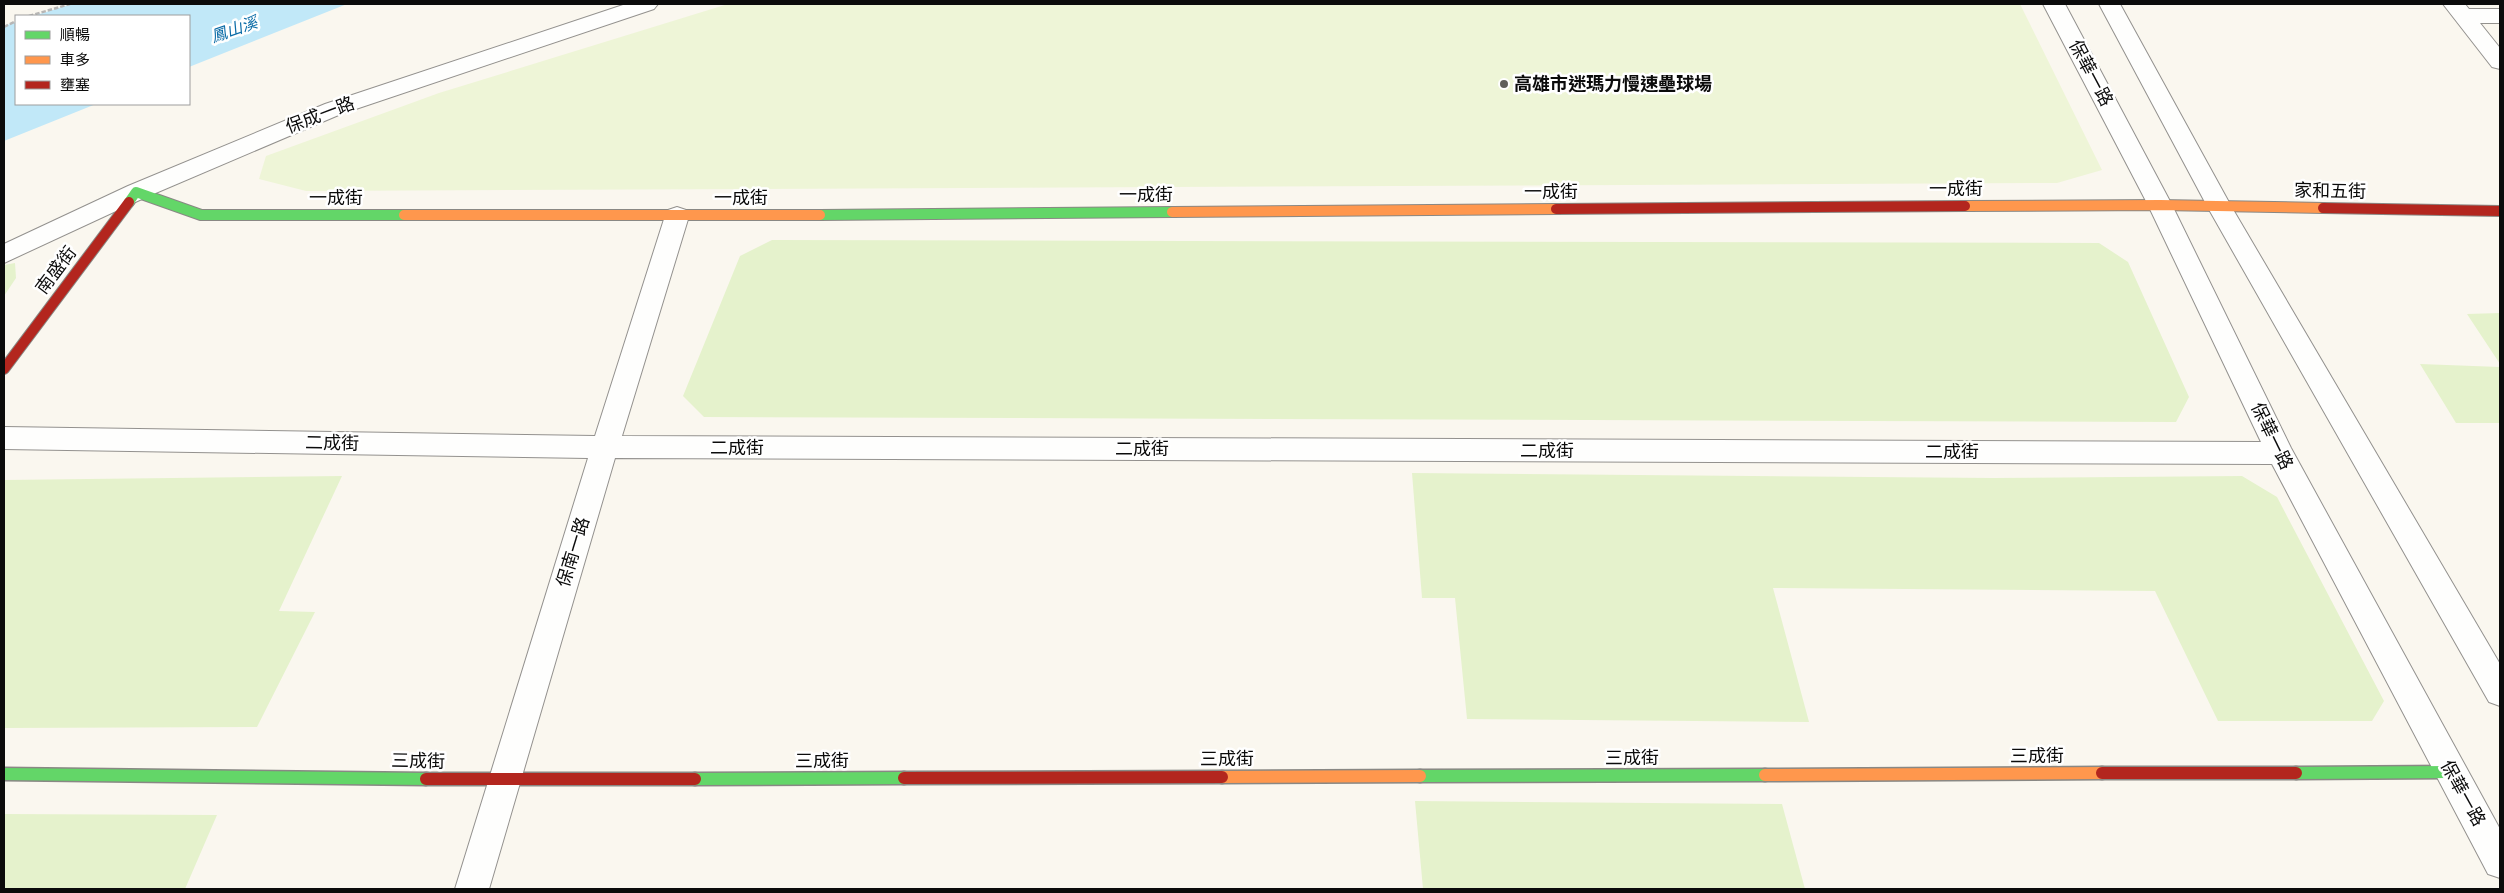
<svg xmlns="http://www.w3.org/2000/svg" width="2504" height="893" font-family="'IBM Plex Serif','Noto Sans TC',serif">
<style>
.green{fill:#e5f2cc}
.pitch{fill:#eef5d7}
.water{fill:#c1e8f8}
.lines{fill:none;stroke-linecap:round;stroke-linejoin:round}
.street-casing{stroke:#93918e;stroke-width:2}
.fast-far1-casing{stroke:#898884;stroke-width:12}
.fast-casing{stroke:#898884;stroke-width:15}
.slow-far1-casing{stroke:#898884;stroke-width:12}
.slow-casing{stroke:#898884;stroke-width:15}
.jam-far1-casing{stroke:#898884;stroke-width:12}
.jam-casing{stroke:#898884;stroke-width:15}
.path{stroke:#b7b6b5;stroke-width:2.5;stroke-dasharray:4.5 2;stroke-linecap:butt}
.street{fill:#fefefd;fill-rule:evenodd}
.fast-far1{stroke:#63d668;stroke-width:10}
.fast{stroke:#63d668;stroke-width:12}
.slow-far1{stroke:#ff974d;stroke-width:10}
.slow{stroke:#ff974d;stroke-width:12}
.jam-far1{stroke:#b3261e;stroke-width:10}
.jam{stroke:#b3261e;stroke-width:12}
.poi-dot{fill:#5f5e5b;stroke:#fff;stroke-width:2}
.labels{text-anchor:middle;stroke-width:5;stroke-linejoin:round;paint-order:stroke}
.far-water-label{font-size:16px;font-style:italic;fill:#0b6ca7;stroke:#fff}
.street-label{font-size:18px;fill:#0b0b0b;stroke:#fff}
.poi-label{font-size:18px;font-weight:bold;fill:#0b0b0b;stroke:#fff;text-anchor:start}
</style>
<rect width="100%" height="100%" fill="#faf7ef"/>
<path class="green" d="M 772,240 L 2099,243 L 2128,262 L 2189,397 L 2176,422 L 704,417 L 683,396 L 740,256 Z
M 15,263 L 16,278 L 4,296 L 4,265 Z
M 2500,313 L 2500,364 L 2467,314 Z
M 2420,364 L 2500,367 L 2500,423 L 2456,423 Z
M 1412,473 L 1993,478 L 2242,476 L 2277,497 L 2384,701 L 2372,721 L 2218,721 L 2155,591 L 1773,588 L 1809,722 L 1467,719 L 1455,598 L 1422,598 Z
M 342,476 L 279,611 L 315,612 L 257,727 L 4,728 L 4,480 Z
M 1415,801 L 1782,804 L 1805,889 L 1423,889 Z
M 4,814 L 217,815 L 185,889 L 4,889 Z"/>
<path class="pitch" d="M 728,4 L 2020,4 L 2102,170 L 2057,183 L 306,191 L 259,179 L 266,156 L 439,93 Z"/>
<path class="water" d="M 72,4 L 347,4 L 189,67 L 189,16 L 33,16 Z
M 16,22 L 16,104 L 96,104 L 4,141 L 4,26 Z"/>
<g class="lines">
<g class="street-casing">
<path id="street" d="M 626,4 L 658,4 L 654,9 L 341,114 L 144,198 L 4,263 L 4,244 L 128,186 L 325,104 Z
M 2043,4 L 2065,4 L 2172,205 L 2291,448 L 2500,829 L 2500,878 L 2488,874 L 2272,464 L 615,458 L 489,889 L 455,889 L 588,458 L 4,449 L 4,427 L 595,436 L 665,216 L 668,210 L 677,207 L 686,210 L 689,216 L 622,436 L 2261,442 L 2148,205 Z
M 2099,4 L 2120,4 L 2231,206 L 2500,664 L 2500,706 L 2489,702 L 2207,206 Z
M 2443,4 L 2465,4 L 2469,9 L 2500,9 L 2500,23 L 2480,23 L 2500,48 L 2500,69 L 2492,67 Z"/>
</g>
<g class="fast-far1-casing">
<path id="fast-far1" d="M 129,202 L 136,192 L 201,215 L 404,215
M 820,215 L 1172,212"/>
</g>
<g class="fast-casing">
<path id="fast" d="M 2296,773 L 2451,772
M 4,774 L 426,779
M 1420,776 L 1765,775
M 695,779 L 904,778"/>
</g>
<g class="slow-far1-casing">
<path id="slow-far1" d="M 1965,206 L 2160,205 L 2323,208
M 1172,212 L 1556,209
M 404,215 L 820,215"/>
</g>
<g class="slow-casing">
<path id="slow" d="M 1765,775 L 2102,773
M 1222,777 L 1420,776"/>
</g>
<g class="jam-far1-casing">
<path id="jam-far1" d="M 2323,208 L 2500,211
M 1556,209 L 1965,206
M 4,369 L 129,202"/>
</g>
<g class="jam-casing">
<path id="jam" d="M 2102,773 L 2296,773
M 904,778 L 1222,777
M 426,779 L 695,779"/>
</g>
<path class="path" d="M 29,16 L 70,4
M 4,27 L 16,21"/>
<use href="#street" class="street"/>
<use href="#fast-far1" class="fast-far1"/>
<use href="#fast" class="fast"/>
<use href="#slow-far1" class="slow-far1"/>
<use href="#slow" class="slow"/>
<use href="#jam-far1" class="jam-far1"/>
<use href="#jam" class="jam"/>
</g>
<circle class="poi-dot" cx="1504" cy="84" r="5"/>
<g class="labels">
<g class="far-water-label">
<text transform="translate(234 29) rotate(-19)" y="6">鳳山溪</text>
</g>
<g class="street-label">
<text transform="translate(2091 73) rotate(62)" y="6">保華一路</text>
<text transform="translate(320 115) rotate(-21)" y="6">保成一路</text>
<text x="1956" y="195">一成街</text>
<text transform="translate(2330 191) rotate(1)" y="6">家和五街</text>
<text x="1551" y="198">一成街</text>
<text x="1146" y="201">一成街</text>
<text x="336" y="204">一成街</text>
<text x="741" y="204">一成街</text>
<text transform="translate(56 270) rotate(-53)" y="6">南盛街</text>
<text transform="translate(2272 436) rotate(64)" y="6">保華一路</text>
<text transform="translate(332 443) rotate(1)" y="6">二成街</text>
<text x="737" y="454">二成街</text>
<text x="1142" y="455">二成街</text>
<text x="1547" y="457">二成街</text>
<text x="1952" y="458">二成街</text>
<text transform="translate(573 552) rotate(-73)" y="6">保南一路</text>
<text x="2037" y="762">三成街</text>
<text x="1632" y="764">三成街</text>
<text x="1227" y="765">三成街</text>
<text transform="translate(418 761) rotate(1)" y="6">三成街</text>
<text x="822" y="767">三成街</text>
<text transform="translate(2463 793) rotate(61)" y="6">保華一路</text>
</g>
<g class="poi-label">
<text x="1514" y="90">高雄市迷瑪力慢速壘球場</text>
</g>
</g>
<rect width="2504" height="893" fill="none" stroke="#0b0b0b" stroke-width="10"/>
<rect x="15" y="15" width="175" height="90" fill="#ffffff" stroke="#9d9d9d"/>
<rect x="25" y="31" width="25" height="8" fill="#63d668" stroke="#9d9d9d"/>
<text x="60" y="40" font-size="15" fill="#0b0b0b">順暢</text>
<rect x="25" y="56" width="25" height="8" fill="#ff974d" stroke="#9d9d9d"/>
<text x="60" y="65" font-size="15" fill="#0b0b0b">車多</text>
<rect x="25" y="81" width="25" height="8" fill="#b3261e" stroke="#9d9d9d"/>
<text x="60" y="90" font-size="15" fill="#0b0b0b">壅塞</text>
</svg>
